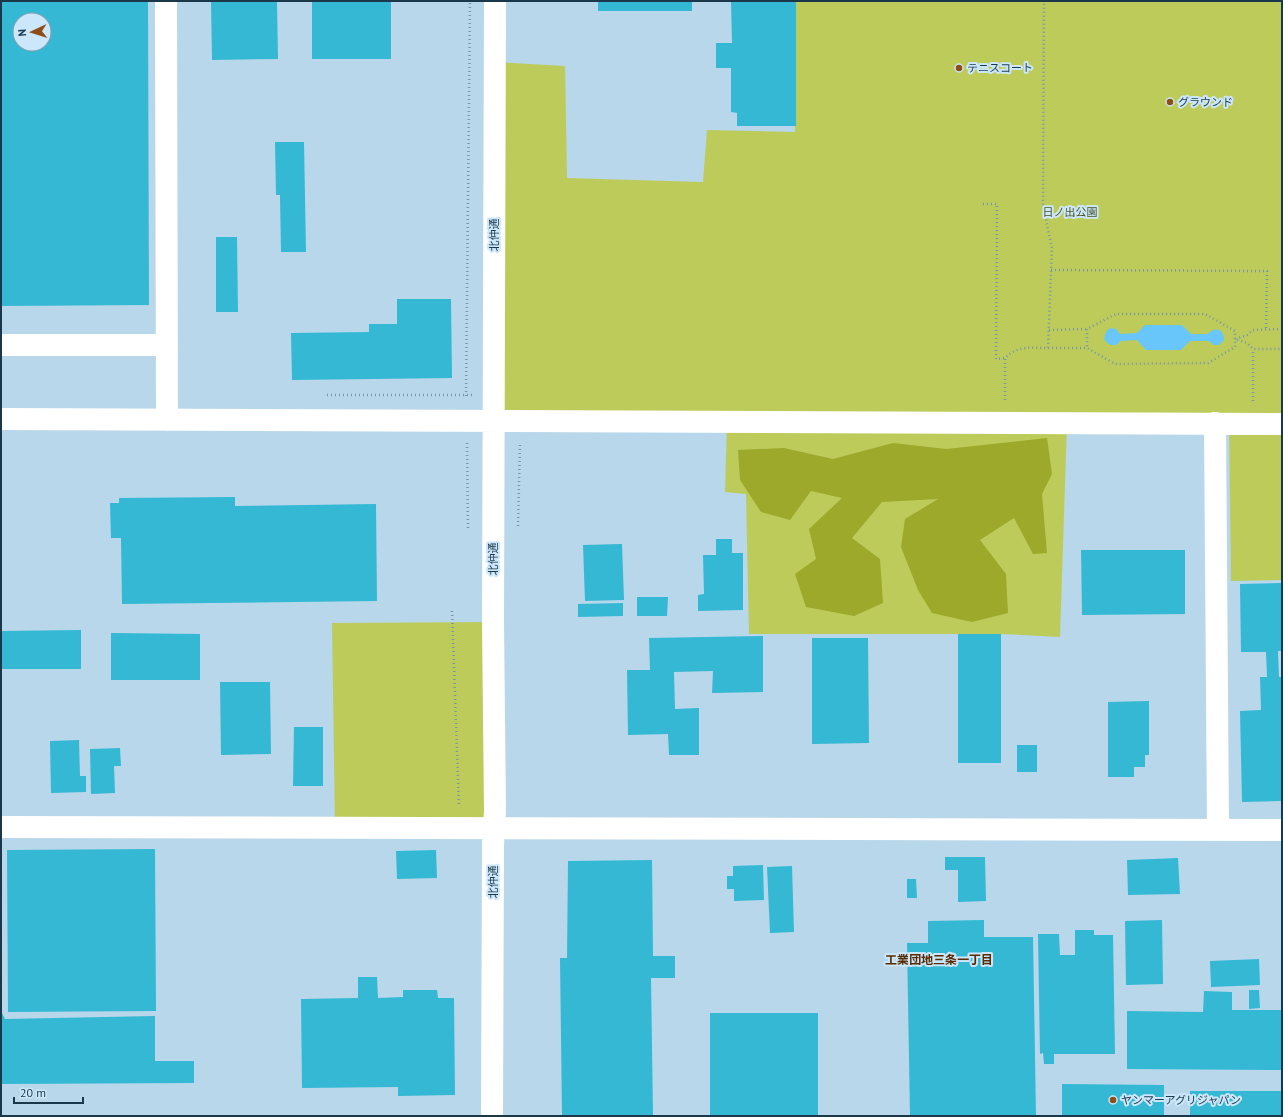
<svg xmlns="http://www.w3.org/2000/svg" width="1283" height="1117" font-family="'PT Sans','Noto Sans JP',sans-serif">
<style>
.built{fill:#b8d7ea;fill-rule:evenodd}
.green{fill:#bdcb5b}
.forest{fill:#9ca92a}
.water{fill:#68c6fa}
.building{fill:#34b8d4;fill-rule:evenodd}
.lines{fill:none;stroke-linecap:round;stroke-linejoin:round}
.path{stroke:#7995a7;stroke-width:2.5;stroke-dasharray:1 3;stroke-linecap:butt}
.minor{stroke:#fff;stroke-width:22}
.poi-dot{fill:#8e4d17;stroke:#cbe7f9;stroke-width:1.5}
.labels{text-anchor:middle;stroke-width:4;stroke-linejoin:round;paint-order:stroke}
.poi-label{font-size:11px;fill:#1a384a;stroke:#cbe7f9;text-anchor:start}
.park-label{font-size:11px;fill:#4d5424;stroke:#cbe7f9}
.street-label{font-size:11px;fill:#1a384a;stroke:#cbe7f9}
.neighbourhood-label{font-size:12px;font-weight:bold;fill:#582c05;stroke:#cbe7f9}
</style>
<rect width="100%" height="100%" fill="#cbe7f9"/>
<path class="built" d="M 1,1 L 1282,1 L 1282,1116 L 1,1116 ZM 20,20 L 44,20 L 44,44 L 20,44 Z"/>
<path class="green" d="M 796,1 L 1282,1 L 1282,580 L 1231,581 L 1229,424 L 1067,423 L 1060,637 L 1001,634 L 749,634 L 746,494 L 725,492 L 727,422 L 494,421 L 495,62 L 565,66 L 567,178 L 703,182 L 707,130 L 795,132 Z
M 493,622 L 494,829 L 335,828 L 332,623 Z"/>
<path class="forest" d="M 1047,438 L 1052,474 L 1042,494 L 1047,553 L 1033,554 L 1014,518 L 980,540 L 1006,574 L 1008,613 L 972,622 L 932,613 L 918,590 L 901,547 L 905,519 L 938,499 L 882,502 L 852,538 L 880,559 L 883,603 L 854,616 L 806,607 L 795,574 L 816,559 L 809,529 L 842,498 L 811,491 L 790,520 L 761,512 L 740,480 L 738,450 L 784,448 L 833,459 L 893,443 L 946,449 Z"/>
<path class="water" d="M 1145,325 L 1182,325 L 1191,334 L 1208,334 C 1215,326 1224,329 1224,340 L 1219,345 L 1214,345 L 1209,341 L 1190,341 L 1181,350 L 1146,350 L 1137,340 L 1120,341 L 1118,344 C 1111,347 1108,344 1104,339 L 1106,332 L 1110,328 L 1116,329 L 1120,334 L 1137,333 Z"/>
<path class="building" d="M 1,1 L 148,1 L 149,305 L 1,306 ZM 20,20 L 44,20 L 44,44 L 20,44 Z
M 211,1 L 277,1 L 278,59 L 212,60 Z
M 312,1 L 391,1 L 391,59 L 312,59 Z
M 598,1 L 692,1 L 692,11 L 598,11 Z
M 731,1 L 796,1 L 796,126 L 737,126 L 737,113 L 731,112 L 731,68 L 716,68 L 716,43 L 732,43 Z
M 275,142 L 304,142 L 306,252 L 281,252 L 280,195 L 276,195 Z
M 216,237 L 237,237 L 238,312 L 216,312 Z
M 397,299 L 451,299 L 452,378 L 292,380 L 291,333 L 369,332 L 369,324 L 397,324 Z
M 235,497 L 235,506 L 376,504 L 377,601 L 122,604 L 121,538 L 111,538 L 110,503 L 119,503 L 119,498 Z
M 716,539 L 732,539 L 732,553 L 743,553 L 743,610 L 698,611 L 698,595 L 704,594 L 703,555 L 716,555 Z
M 622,544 L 624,600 L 585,601 L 583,545 Z
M 1081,550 L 1185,550 L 1185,614 L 1082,615 Z
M 1282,583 L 1282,651 L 1278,651 L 1279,677 L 1282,677 L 1282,801 L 1242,802 L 1240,711 L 1261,710 L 1260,677 L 1267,677 L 1266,652 L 1241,652 L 1240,584 Z
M 637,597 L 668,597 L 667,616 L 637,616 Z
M 623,603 L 623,616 L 578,617 L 578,604 Z
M 81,630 L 81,669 L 1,669 L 1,631 Z
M 111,633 L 200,634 L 200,680 L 111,680 Z
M 958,634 L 1001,634 L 1001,763 L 958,763 Z
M 763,636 L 763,692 L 712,693 L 713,671 L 674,672 L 675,709 L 699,708 L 699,755 L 669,755 L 668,734 L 628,735 L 627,670 L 650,670 L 649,638 Z
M 812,638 L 868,638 L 869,743 L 812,744 Z
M 220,682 L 270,682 L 271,754 L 221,755 Z
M 1149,701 L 1149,755 L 1145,755 L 1145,767 L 1134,767 L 1134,777 L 1108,777 L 1108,702 Z
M 294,727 L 323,727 L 323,786 L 293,786 Z
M 79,740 L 80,776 L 86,776 L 86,792 L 51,793 L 50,741 Z
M 1017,745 L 1037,745 L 1037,772 L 1017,772 Z
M 120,748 L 121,766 L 114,766 L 115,793 L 91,794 L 90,749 Z
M 155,849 L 156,1011 L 8,1012 L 7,850 Z
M 436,850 L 437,878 L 397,879 L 396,851 Z
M 945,857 L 985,857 L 986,901 L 958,902 L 958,870 L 945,870 Z
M 1178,858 L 1180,894 L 1128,895 L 1127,860 Z
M 652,860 L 653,956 L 675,956 L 675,978 L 651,978 L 653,1116 L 562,1116 L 560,958 L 567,958 L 568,861 Z
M 763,865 L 764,900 L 734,901 L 734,889 L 727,889 L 727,876 L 733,876 L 733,866 Z
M 792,866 L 794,932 L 770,933 L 767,867 Z
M 907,879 L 916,879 L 917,898 L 907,898 Z
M 984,920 L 984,937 L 1033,937 L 1036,1116 L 910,1116 L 907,943 L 928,943 L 928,921 Z
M 1162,920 L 1163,984 L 1126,985 L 1125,921 Z
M 1075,930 L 1094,930 L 1094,935 L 1113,935 L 1115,1054 L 1054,1054 L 1054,1064 L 1044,1064 L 1043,1053 L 1040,1054 L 1038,934 L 1059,934 L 1060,955 L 1075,955 Z
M 1259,959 L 1260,985 L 1211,987 L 1210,961 Z
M 358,977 L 377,977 L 378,998 L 403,997 L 403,990 L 437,990 L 438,998 L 454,998 L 455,1095 L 398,1096 L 398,1087 L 302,1088 L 301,999 L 358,998 Z
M 1249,990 L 1259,990 L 1260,1008 L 1249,1009 Z
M 1204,991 L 1232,992 L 1232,1010 L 1282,1010 L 1282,1070 L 1127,1069 L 1127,1011 L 1203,1012 Z
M 1,1011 L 5,1019 L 155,1016 L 155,1061 L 194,1061 L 194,1083 L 1,1084 Z
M 710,1013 L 818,1013 L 818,1116 L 710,1116 Z
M 1062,1084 L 1164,1085 L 1164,1116 L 1062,1116 Z
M 1190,1091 L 1282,1091 L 1282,1116 L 1190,1116 Z"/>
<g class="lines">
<path class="path" d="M 983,204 L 997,204 L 996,359 L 1005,358
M 1051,270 L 1267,271 L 1266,330
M 1282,329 L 1253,330 L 1247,335 L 1235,339 L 1247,343 L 1253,349 L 1282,349
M 1049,330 L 1087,329
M 1048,348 L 1087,348 L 1115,364 L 1208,363 L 1235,347 L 1235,331 L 1205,314 L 1116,314 L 1087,329 L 1087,348
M 327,395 L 472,395
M 466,396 L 470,1
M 1005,400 L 1005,358 C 1018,345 1031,348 1048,348 L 1052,248 L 1043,206 L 1044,1
M 1253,401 L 1253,349
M 467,443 L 468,528
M 518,526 L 520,443
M 452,611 L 459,806"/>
<path class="minor" d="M 166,1 L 167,420
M 1,345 L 167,345
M 1,419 L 1282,424
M 1215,423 L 1218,830
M 1,827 L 1282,830
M 492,1116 L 493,845 L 495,811 L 493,622 L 495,1"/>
</g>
<g class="poi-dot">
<circle cx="959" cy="68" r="4"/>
<circle cx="1170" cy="102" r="4"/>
<circle cx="1113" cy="1100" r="4"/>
</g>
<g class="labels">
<g class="poi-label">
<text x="967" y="72">テニスコート</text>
<text x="1178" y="106">グラウンド</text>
<text x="1121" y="1104">ヤンマーアグリジャパン</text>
</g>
<g class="park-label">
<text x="1070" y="216">日ノ出公園</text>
</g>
<g class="street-label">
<text transform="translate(494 235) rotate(-90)" y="4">北仲通</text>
<text transform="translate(493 559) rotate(-90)" y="4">北仲通</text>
<text transform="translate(493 882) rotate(-90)" y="4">北仲通</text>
</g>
<g class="neighbourhood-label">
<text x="939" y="964">工業団地三条一丁目</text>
</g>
</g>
<rect width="1283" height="1117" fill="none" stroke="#1a384a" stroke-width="4"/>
<g transform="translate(32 32) rotate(266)"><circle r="19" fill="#cbe7f9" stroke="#84a1b3"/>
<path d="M0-3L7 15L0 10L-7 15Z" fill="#8e4d17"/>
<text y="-6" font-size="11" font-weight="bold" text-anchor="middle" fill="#1a384a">N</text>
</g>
<path d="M14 1097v6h69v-6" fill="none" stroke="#1a384a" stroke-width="2"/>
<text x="20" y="1097" font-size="12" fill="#1a384a" stroke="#cbe7f9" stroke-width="3" paint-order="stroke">20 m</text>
</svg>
